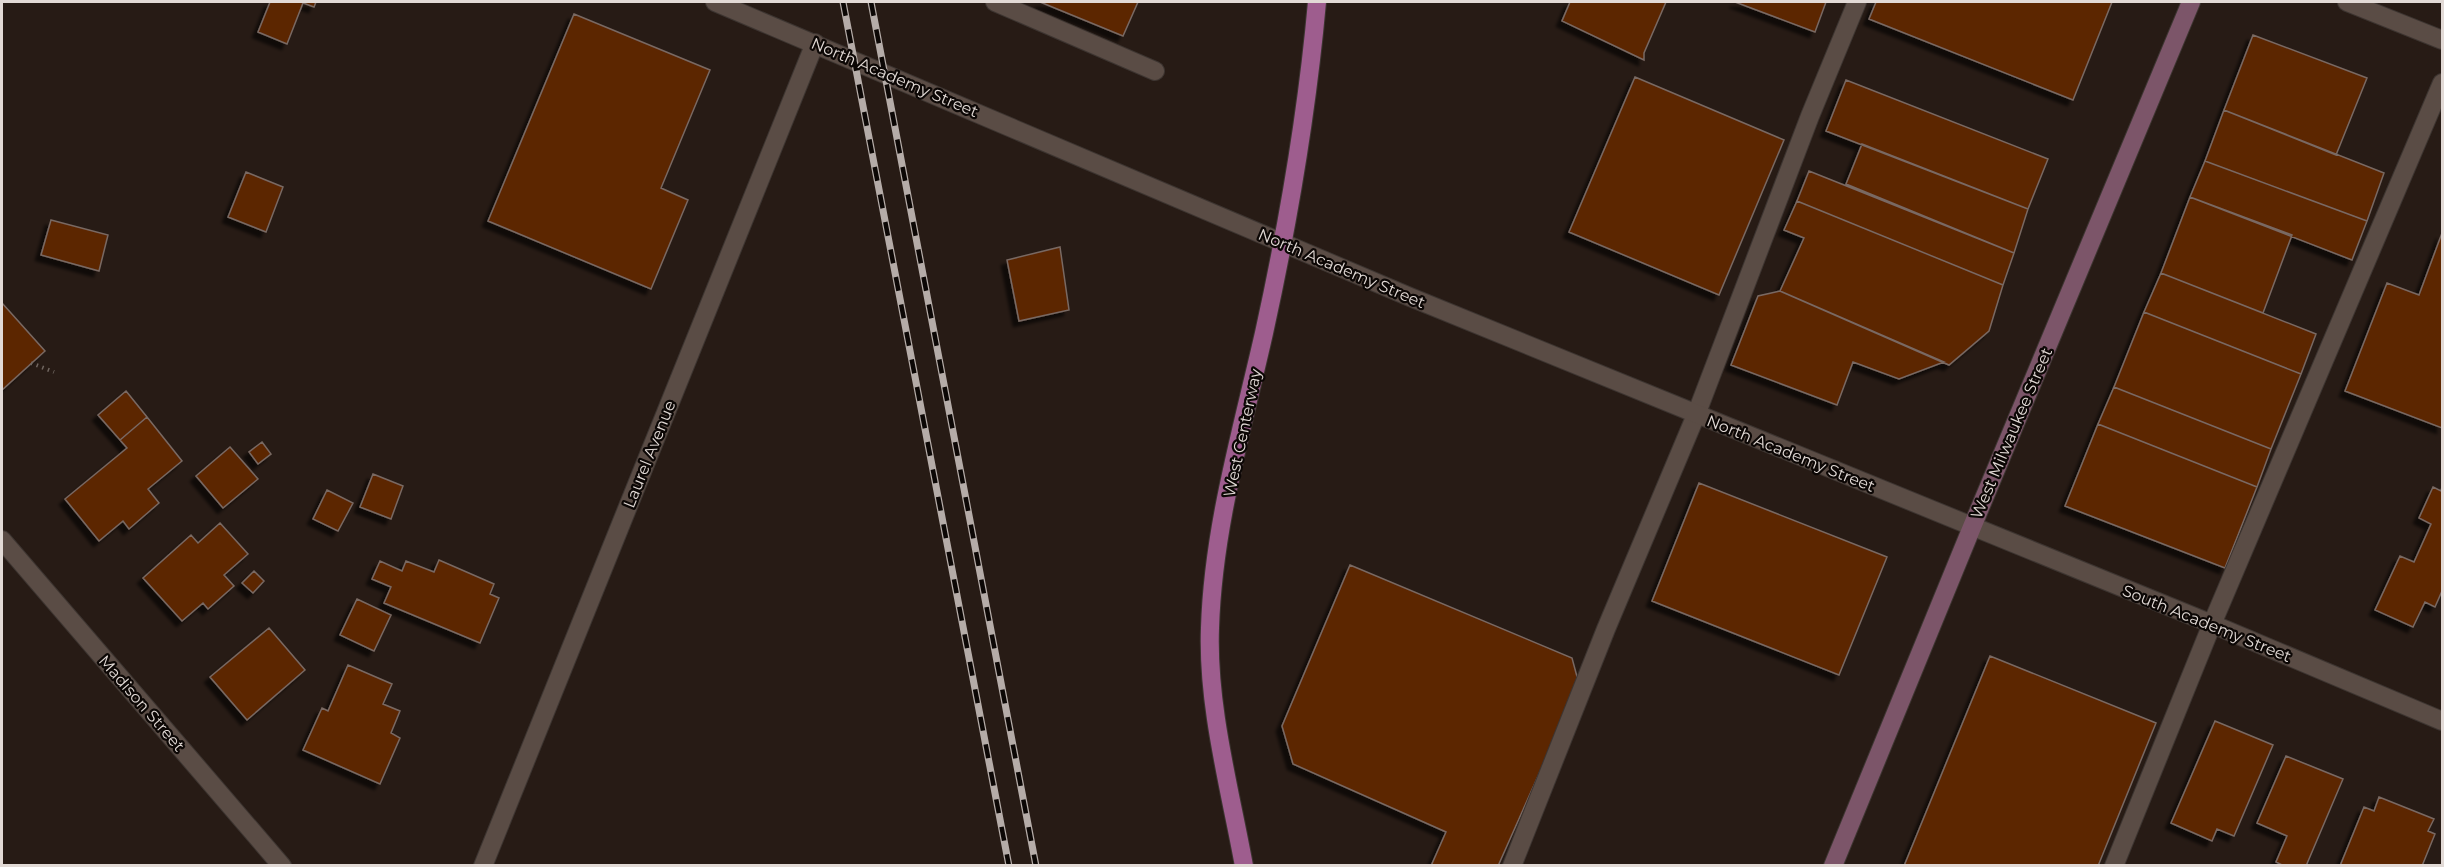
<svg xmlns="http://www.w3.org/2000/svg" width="2444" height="867" font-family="Montserrat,sans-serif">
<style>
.building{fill:#5c2504;stroke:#796962;stroke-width:1.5;filter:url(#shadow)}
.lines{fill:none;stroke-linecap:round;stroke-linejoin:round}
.lane-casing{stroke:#3d3531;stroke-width:20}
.street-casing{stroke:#3d3531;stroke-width:20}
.secondary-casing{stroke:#3d3531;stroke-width:20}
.primary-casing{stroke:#3d3531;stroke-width:20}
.path{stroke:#716761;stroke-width:4;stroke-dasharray:1.5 4.5;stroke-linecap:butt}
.lane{stroke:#5a4c45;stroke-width:18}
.street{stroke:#5a4c45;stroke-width:18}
.secondary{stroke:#7c5569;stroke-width:18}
.primary{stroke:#9e5d8e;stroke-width:18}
.rail-casing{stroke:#b5aca8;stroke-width:7}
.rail{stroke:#0c0705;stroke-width:4.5;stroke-dasharray:14;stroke-linecap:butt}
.labels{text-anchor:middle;stroke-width:4.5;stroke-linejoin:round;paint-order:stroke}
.street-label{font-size:16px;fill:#e2dad6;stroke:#0c0705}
</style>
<defs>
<filter id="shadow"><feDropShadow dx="-5.5" dy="5.5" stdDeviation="1.5" flood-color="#0009"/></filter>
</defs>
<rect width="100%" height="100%" fill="#271b15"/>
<path class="building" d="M 270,2 L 316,2 L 314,7 L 303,3 L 287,44 L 258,32 Z
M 1040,2 L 1138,2 L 1123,36 Z
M 1570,2 L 1666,2 L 1644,53 L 1644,60 L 1562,21 Z
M 1735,2 L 1826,2 L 1815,32 Z
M 1876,2 L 2112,2 L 2073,100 L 1869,19 Z
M 574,14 L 710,70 L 661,188 L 688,200 L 651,289 L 488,221 Z
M 2253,35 L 2367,78 L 2336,155 L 2224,110 Z
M 1635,77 L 1784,140 L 1719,295 L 1569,232 Z
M 1846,80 L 2048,159 L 2028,209 L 1826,131 Z
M 2224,110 L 2384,173 L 2367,221 L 2205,161 Z
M 1862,144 L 2028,209 L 2014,253 L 1846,184 Z
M 2205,161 L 2367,221 L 2352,260 L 2190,197 Z
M 1809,171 L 2014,253 L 2003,285 L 1797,201 Z
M 246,172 L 283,187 L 266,232 L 228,217 Z
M 2190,197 L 2292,235 L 2263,313 L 2161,273 Z
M 1797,201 L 2003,285 L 1989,331 L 1949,365 L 1780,291 L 1804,238 L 1784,230 Z
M 51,220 L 108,235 L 99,271 L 41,255 Z
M 2442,233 L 2442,428 L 2345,391 L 2387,283 L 2419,295 Z
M 1060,247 L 1069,310 L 1019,321 L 1007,260 Z
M 2161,273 L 2316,334 L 2301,374 L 2144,312 Z
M 1780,291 L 1944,362 L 1899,379 L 1853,362 L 1837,405 L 1731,365 L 1758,296 Z
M 2,303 L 45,351 L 2,390 Z
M 2144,312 L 2301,374 L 2271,449 L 2114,387 Z
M 2114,387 L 2271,449 L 2257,487 L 2098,424 Z
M 126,391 L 147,417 L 120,440 L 98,415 Z
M 147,417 L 182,461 L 148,489 L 159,503 L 129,529 L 123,521 L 99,541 L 65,499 L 127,448 L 120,440 Z
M 2098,424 L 2257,487 L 2225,568 L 2065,506 Z
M 262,442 L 271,454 L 258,464 L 249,452 Z
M 230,447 L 258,479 L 223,508 L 196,476 Z
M 373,474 L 403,486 L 391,519 L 360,507 Z
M 1699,483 L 1887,557 L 1839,675 L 1652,601 Z
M 2433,487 L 2441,491 L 2442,487 L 2442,591 L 2435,607 L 2425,602 L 2413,627 L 2375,610 L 2400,556 L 2414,562 L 2431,524 L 2419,518 Z
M 327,490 L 353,503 L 338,531 L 313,519 Z
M 220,523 L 248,554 L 224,575 L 234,586 L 208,609 L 203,603 L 182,621 L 143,578 L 191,535 L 198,543 Z
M 439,560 L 494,584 L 490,594 L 499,598 L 480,643 L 384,603 L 391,587 L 372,579 L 380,561 L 402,571 L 406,561 L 434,572 Z
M 1350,565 L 1572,658 L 1579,684 L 1498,866 L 1431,866 L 1446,832 L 1293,764 L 1282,726 Z
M 254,571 L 264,581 L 253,593 L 242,583 Z
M 357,599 L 391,615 L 374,651 L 340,635 Z
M 269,628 L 305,670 L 247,720 L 210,677 Z
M 1990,656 L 2156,723 L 2098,866 L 1904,866 Z
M 348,665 L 392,684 L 383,704 L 400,711 L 391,733 L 400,738 L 380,784 L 303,750 L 322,708 L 328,711 Z
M 2215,721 L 2273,745 L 2234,836 L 2217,829 L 2212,841 L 2171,823 Z
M 2286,756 L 2343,779 L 2306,866 L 2284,866 L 2276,862 L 2287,836 L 2257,823 Z
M 2379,797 L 2434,819 L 2428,831 L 2435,834 L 2422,866 L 2340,866 L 2364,807 L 2374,811 Z"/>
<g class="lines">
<g class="lane-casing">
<path id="lane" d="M 995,2 L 1155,71
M 1512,866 L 1606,629 L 1696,415 L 1810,116 L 1857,2
M 2114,866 L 2212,624 L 2442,83"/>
</g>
<g class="street-casing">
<path id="street" d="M 715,2 L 1410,297 L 2212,624 L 2442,721
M 2347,2 L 2442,40
M 2,540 L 282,866
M 483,866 L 815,43"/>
</g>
<g class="secondary-casing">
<path id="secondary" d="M 1833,866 L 1972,527 L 2191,2"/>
</g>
<g class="primary-casing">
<path id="primary" d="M 1244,866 C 1230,789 1207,706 1210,628 C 1213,528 1242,430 1264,333 C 1288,224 1307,113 1317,2"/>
</g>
<path class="path" d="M 31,363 L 54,372"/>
<use href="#lane" class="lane"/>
<use href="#street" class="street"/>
<use href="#secondary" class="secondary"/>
<use href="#primary" class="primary"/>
<g class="rail-casing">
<path id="rail" d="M 843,2 L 1009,866
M 871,2 L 1036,866"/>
</g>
<use href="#rail" class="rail"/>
</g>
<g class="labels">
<g class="street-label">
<text transform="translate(895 77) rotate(23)" y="6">North Academy Street</text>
<text transform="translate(1342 268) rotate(23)" y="6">North Academy Street</text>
<text transform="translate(1242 433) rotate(-78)" y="6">West Centerway</text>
<text transform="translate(2011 433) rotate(-67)" y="6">West Milwaukee Street</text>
<text transform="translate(1791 453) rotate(22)" y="6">North Academy Street</text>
<text transform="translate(649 454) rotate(-68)" y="6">Laurel Avenue</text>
<text transform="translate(2207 623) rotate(22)" y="6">South Academy Street</text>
<text transform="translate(142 703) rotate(49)" y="6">Madison Street</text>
</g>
</g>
<rect width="2444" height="867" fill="none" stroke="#e2dad6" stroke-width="6"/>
</svg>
